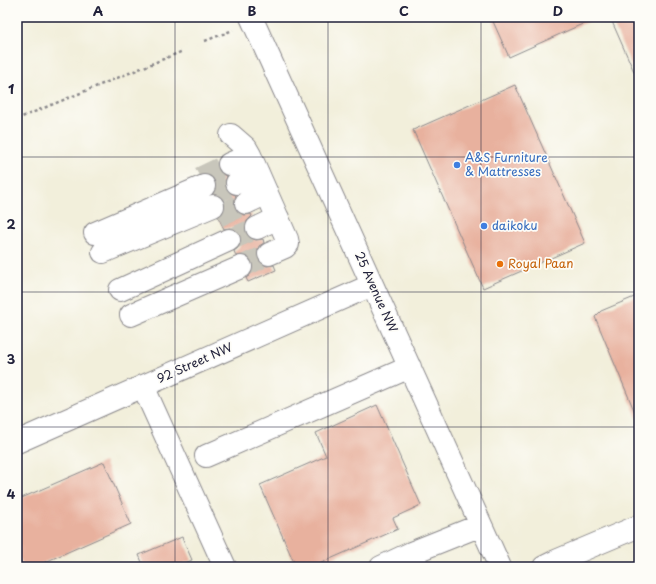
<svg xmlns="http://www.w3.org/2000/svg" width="656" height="584" font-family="'Playpen Sans',sans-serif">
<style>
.building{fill:#e8b19e}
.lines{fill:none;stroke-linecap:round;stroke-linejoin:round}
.minor-tunnel{stroke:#c8c6bb;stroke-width:22;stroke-dasharray:22 11;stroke-linecap:butt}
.minor-casing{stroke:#8a888b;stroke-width:24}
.path{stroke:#8a888b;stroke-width:2.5;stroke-dasharray:3 3;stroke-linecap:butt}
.minor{stroke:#fff;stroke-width:22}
.grid{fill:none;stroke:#22223b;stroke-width:1;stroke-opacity:0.55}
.shop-dot{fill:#3f7fe0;stroke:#fdfcf7;stroke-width:1.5}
.food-dot{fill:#e8710a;stroke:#fdfcf7;stroke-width:1.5}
.labels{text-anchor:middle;stroke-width:3.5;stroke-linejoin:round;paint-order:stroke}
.shop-label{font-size:12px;fill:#366cbe;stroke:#fdfcf7;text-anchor:start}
.food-label{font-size:12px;fill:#c56008;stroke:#fdfcf7;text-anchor:start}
.street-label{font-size:12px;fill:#22223b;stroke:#fdfcf7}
.neatline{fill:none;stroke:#22223b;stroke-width:1.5}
.grid-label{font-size:13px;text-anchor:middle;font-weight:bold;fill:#22223b}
</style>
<rect width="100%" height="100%" fill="#fdfcf7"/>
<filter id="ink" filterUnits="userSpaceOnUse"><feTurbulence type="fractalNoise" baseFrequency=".025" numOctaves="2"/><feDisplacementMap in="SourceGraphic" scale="8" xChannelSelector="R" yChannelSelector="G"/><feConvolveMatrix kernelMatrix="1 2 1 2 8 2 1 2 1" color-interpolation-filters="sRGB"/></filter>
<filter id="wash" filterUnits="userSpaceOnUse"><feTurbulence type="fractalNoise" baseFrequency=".012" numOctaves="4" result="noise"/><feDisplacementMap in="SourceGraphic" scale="16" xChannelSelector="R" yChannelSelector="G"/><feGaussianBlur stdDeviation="0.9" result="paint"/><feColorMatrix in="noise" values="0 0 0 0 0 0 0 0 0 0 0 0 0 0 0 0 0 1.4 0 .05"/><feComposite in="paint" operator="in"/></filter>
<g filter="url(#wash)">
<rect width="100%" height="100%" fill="#f2efdb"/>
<g id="blocks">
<path class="building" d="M 491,17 L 598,17 L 509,57 Z
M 610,17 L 639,17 L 639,83 Z
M 515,85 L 585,243 L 483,288 L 413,130 Z
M 218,169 L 221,174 L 227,176 L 225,182 L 226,189 L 230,193 L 236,195 L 234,202 L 235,209 L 239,213 L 245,215 L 251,214 L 252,216 L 247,221 L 245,227 L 246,234 L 250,238 L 256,240 L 263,239 L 264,243 L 259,246 L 257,252 L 258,259 L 262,264 L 267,266 L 274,265 L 276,270 L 248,282 L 246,278 L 251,274 L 253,269 L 252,262 L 248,257 L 243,255 L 236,256 L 234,251 L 239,247 L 241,242 L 240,235 L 236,230 L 230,228 L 224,229 L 218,217 L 223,213 L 225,208 L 225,202 L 220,196 L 214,194 L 216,188 L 216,181 L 212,176 L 207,174 Z
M 639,295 L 639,422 L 595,317 L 601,311 Z
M 377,405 L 421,505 L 393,518 L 398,529 L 312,567 L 296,567 L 260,485 L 326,456 L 316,433 Z
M 104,462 L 131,524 L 34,567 L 23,567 L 17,552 L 17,500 Z
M 182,537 L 192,560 L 176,567 L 144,567 L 139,555 Z"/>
</g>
</g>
<g filter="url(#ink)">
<use href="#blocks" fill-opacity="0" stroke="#8a888b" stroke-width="1"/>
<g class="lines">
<path class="minor-tunnel" d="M 200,178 L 229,164
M 208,196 L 237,183
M 218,216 L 246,203
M 229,240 L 257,228
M 241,267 L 269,254"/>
<g class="minor-casing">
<path id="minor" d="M 251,17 L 500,567
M 231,135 L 246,148 L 250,155 L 287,239 L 288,244 L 285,247 L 269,254
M 229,164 L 250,155
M 237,183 L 258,173
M 246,203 L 267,193
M 257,228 L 278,218
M 95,233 L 204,186
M 103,252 L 213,206
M 120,290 L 229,240
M 131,315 L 241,267
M 143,386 L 225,567
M 17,442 L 372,285
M 206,456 L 410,367
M 381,567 L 411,553
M 418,567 L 411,553 L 481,525
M 544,567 L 556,561 L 639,526"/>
</g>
<path class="path" d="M 205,41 L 233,30
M 17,119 L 183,51"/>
<use href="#minor" class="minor"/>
</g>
</g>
<path class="grid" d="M 175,17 L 175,567M 328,17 L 328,567M 481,17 L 481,567M 17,157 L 639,157M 17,292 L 639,292M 17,427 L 639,427"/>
<g class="shop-dot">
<circle cx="457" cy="165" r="4"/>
<circle cx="484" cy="226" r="4"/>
</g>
<circle class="food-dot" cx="500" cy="264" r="4"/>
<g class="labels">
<g class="shop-label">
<text x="465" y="162">A&amp;S Furniture<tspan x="465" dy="14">&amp; Mattresses</tspan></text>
<text x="492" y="230">daikoku</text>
</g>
<g class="food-label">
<text x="508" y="268">Royal Paan</text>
</g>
<g class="street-label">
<text transform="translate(376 292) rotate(66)" y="4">25 Avenue NW</text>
<text transform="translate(195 363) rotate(-24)" y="4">92 Street NW</text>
</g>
</g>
<rect width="656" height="584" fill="none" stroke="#fdfcf7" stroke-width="44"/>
<rect x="22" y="22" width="612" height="540" class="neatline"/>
<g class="grid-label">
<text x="98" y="16">A</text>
<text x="252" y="16">B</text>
<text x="404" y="16">C</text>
<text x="558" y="16">D</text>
<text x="11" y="94">1</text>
<text x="11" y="229">2</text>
<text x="11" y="364">3</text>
<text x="11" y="499">4</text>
</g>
</svg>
